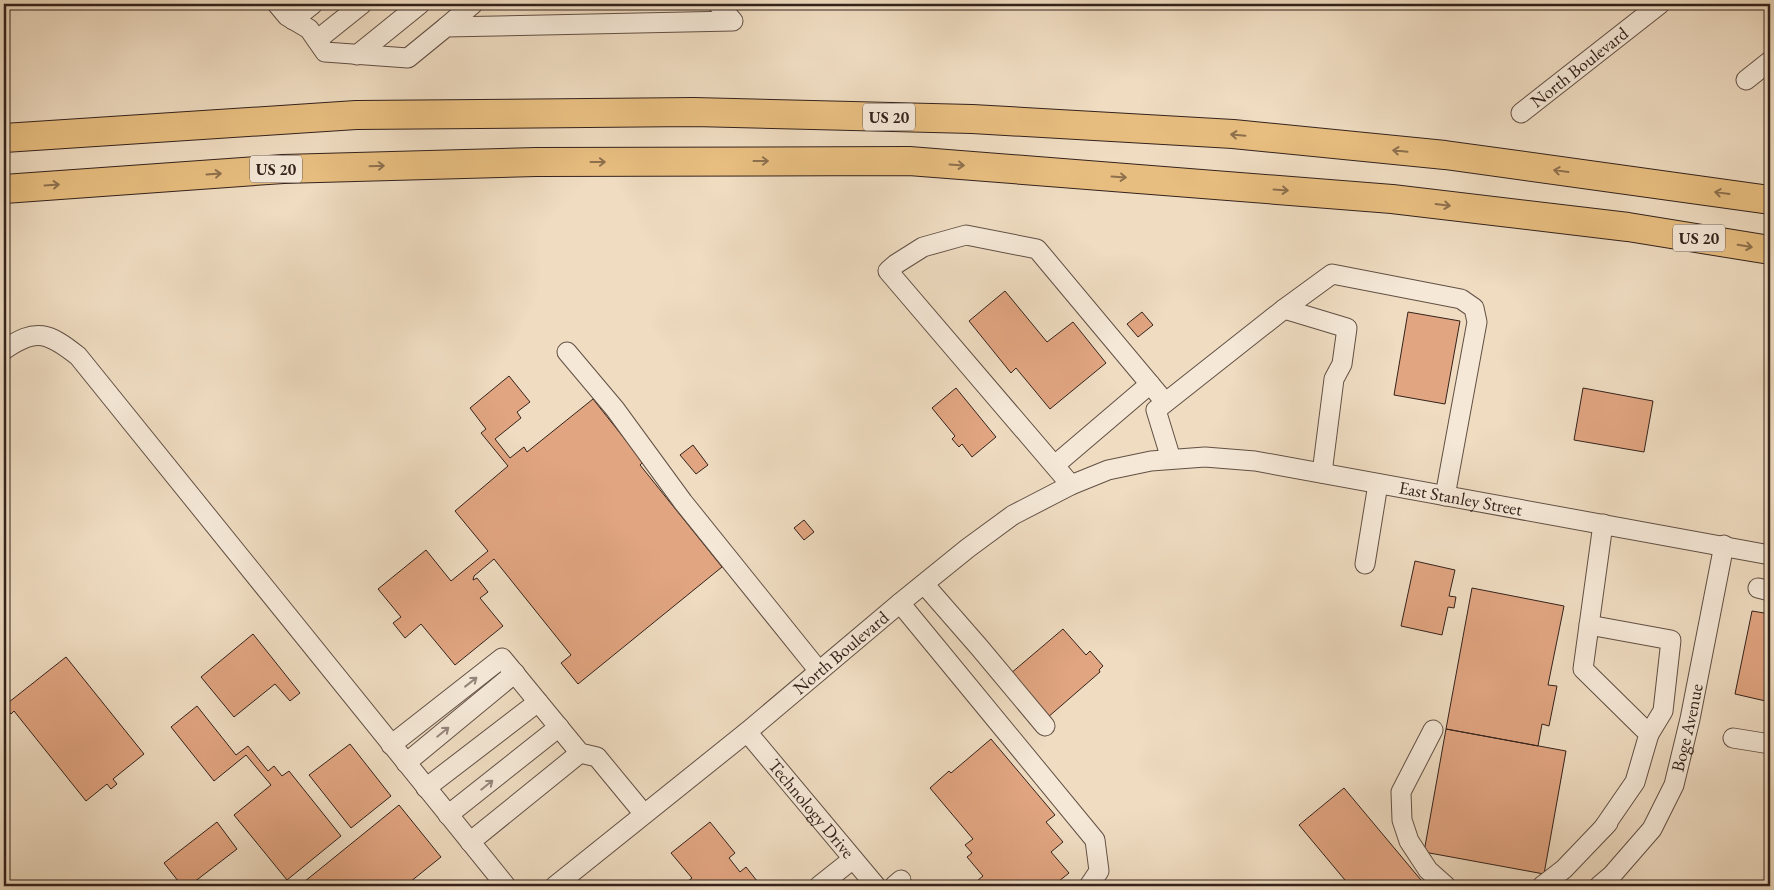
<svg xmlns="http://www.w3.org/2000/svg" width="1774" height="890" font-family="'EB Garamond',serif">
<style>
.building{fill:#e1a581;stroke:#33221c}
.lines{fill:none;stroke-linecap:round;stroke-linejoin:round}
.minor-casing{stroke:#625045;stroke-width:21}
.highway-casing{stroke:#33221c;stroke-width:30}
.minor{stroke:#f5e8d7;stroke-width:19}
.highway{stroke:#e8be80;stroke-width:28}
.oneway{stroke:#8e704e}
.oneway2{stroke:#94857a}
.labels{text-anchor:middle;stroke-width:4;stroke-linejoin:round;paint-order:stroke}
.shield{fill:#f5e8d7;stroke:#6d5d54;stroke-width:1}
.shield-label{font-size:16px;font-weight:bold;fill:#33221c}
.street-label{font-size:18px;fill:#33221c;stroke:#f5e8d7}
</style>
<rect width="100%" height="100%" fill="#efdcc1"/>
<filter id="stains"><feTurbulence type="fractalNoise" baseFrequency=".004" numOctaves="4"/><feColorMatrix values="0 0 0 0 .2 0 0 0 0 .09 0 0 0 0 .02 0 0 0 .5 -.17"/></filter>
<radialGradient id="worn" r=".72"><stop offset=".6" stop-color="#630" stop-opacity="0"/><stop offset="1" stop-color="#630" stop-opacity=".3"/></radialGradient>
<path class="building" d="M 1005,291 L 1047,342 L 1073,322 L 1106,363 L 1050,409 L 1016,368 L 1011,373 L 969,321 Z
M 1142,312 L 1153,325 L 1138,337 L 1127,324 Z
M 1408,312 L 1460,321 L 1445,404 L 1394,395 Z
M 509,376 L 530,402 L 517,412 L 521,418 L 495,439 L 510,458 L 524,447 L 527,452 L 593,399 L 643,462 L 640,465 L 722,567 L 578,684 L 561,663 L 571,655 L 494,559 L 474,576 L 473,580 L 477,578 L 488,592 L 480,598 L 503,626 L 455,665 L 421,624 L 405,638 L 393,623 L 401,617 L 378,589 L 426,550 L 451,581 L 488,551 L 455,511 L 508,466 L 481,433 L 486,429 L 470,408 Z
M 956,388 L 996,437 L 972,457 L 962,444 L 959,447 L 952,439 L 955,436 L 932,408 Z
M 1583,388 L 1653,401 L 1644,452 L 1574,440 Z
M 693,445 L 708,465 L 696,474 L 680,455 Z
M 804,520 L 814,532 L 804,540 L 794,528 Z
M 1415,561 L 1455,570 L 1449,596 L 1456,597 L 1454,608 L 1448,607 L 1442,635 L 1401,626 Z
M 1472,588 L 1564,606 L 1548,685 L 1557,686 L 1549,726 L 1542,724 L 1538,746 L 1446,729 Z
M 1752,611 L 1770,614 L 1770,702 L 1735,694 Z
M 1063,629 L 1086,655 L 1090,651 L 1103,666 L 1099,670 L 1100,672 L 1047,718 L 1010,674 Z
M 253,634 L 300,693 L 290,701 L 275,684 L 234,717 L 201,677 Z
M 66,657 L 144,754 L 113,779 L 117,784 L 111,789 L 107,784 L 86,801 L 14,711 L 11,714 L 4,706 Z
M 197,706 L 236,755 L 248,746 L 268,771 L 274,766 L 282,776 L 289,771 L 341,836 L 287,880 L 234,815 L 271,785 L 246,755 L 214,781 L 171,727 Z
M 1446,729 L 1566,751 L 1544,874 L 1424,852 Z
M 991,739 L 1055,815 L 1046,822 L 1063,842 L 1051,852 L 1069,873 L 1053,886 L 971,886 L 983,876 L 967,857 L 972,853 L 965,845 L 973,839 L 930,788 L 949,771 L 951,773 Z
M 350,744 L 391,796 L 351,828 L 309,775 Z
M 1344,788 L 1426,886 L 1350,886 L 1299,825 Z
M 399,805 L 441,857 L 405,886 L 299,886 Z
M 217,822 L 237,849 L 189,886 L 182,886 L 164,863 Z
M 710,822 L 735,853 L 729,858 L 740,872 L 746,867 L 761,886 L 682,886 L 692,878 L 671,853 Z"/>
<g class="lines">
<g class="minor-casing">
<g id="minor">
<path d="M 277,4 L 287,16 L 309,29 L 325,52 L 408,58 L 446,27 L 733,21 L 718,4"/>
<path d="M 293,20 L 313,4"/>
<path d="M 446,27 L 473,4"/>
<path d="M 317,40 L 362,4"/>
<path d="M 357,55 L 420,4"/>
<path d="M 1746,80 L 1770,61"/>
<path id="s1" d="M 1521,113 L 1660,4"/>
<path d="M 4,350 C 36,327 49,333 78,356 L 506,886"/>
<path d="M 567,352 L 615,409 L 683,502 L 819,671"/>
<path d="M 1171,459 L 1156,410 L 1284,309"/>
<path d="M 1055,465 L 1150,384"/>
<path d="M 1322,473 L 1334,379 L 1342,364 L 1347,328 L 1284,309 L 1332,274 L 1461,299 L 1474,308 L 1477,322 L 1445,496"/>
<path d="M 1071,485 L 888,271 L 896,264 L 923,247 L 966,235 L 1037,249 L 1165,402"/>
<path d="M 1603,524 L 1583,669 L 1649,734 L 1635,782 L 1604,827"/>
<path d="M 1365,564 L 1378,484"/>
<path d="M 924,584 L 979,647 L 1045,726"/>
<path d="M 1758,588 L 1770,591"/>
<path d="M 900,603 L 1095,840 L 1099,871 L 1089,886"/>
<path d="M 1589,625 L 1671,640 L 1663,711 L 1649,734"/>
<path d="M 1433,730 L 1401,792 L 1402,820 L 1409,841 L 1428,870 L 1446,886"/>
<path id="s2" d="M 747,732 L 876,886"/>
<path d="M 1733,738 L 1770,744"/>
<path d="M 391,745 L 502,658 L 580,753 L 597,757 L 644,814"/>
<path d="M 406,763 L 515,673"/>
<path d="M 426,788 L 538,702"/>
<path d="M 448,815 L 559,727"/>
<path d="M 470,842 L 580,753"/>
<path id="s3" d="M 555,886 L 747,732 L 900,603 L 968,548 L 1013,515 L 1071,485 L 1108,470 L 1151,461 L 1205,457 L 1255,461 L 1770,555"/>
<path d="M 819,886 L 853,859"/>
<path d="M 894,886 L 901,880"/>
<path d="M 1542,886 L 1564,869 L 1608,823"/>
<path id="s4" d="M 1599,886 L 1612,875 L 1652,829 L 1674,785 L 1690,719 L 1724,545"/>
</g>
</g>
<g class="highway-casing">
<path id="highway" d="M 4,138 L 356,115 L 694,112 L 972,119 L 1233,134 L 1445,155 L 1770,200
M 4,189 L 283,169 L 536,162 L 909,161 L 1392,199 L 1628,227 L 1770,250"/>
</g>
<use href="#minor" class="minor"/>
<use href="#highway" class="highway"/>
</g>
<defs><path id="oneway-shaft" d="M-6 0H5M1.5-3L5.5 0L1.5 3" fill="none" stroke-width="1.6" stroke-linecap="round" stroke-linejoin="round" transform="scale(1.25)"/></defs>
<g class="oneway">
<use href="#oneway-shaft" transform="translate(1238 135) rotate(-175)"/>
<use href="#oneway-shaft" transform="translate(1400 151) rotate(-174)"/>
<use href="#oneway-shaft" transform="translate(761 161)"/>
<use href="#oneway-shaft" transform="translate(598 162)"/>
<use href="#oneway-shaft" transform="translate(957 165) rotate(4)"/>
<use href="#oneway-shaft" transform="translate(377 166) rotate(-2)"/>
<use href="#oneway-shaft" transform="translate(1561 171) rotate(-172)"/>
<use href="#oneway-shaft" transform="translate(214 174) rotate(-4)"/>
<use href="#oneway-shaft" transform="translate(1119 177) rotate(4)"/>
<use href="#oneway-shaft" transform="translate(52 185) rotate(-4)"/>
<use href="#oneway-shaft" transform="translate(1281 190) rotate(4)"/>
<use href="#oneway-shaft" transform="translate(1722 193) rotate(-172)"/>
<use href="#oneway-shaft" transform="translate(1443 205) rotate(7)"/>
<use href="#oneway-shaft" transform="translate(1745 246) rotate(9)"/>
</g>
<g class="oneway2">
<use href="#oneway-shaft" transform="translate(471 682) rotate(-38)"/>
<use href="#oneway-shaft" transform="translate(443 732) rotate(-39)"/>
<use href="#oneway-shaft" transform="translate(487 785) rotate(-39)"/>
</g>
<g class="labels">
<g class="shield">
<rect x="863" y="103.5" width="52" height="27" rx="4"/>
<rect x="250" y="155.5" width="52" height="27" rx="4"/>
<rect x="1673" y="224.5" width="52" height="27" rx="4"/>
</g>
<g class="shield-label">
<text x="889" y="123">US 20</text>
<text x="276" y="175">US 20</text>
<text x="1699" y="244">US 20</text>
</g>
<g class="street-label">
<text dy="6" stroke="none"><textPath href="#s1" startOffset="74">North Boulevard</textPath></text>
<text dy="6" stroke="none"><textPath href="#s3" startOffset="1052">East Stanley Street</textPath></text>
<text dy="6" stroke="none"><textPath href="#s3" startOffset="369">North Boulevard</textPath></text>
<text dy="6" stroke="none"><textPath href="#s4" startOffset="186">Boge Avenue</textPath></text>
<text dy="6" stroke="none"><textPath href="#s2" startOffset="100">Technology Drive</textPath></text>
</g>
</g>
<rect width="1774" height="890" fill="none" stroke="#efdcc1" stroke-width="20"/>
<rect x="5" y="5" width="1764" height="880" fill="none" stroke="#33221c" stroke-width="2.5"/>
<rect x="10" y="10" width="1754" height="870" fill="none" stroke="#33221c"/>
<rect width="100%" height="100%" filter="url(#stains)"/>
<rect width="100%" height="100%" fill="url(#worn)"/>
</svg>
